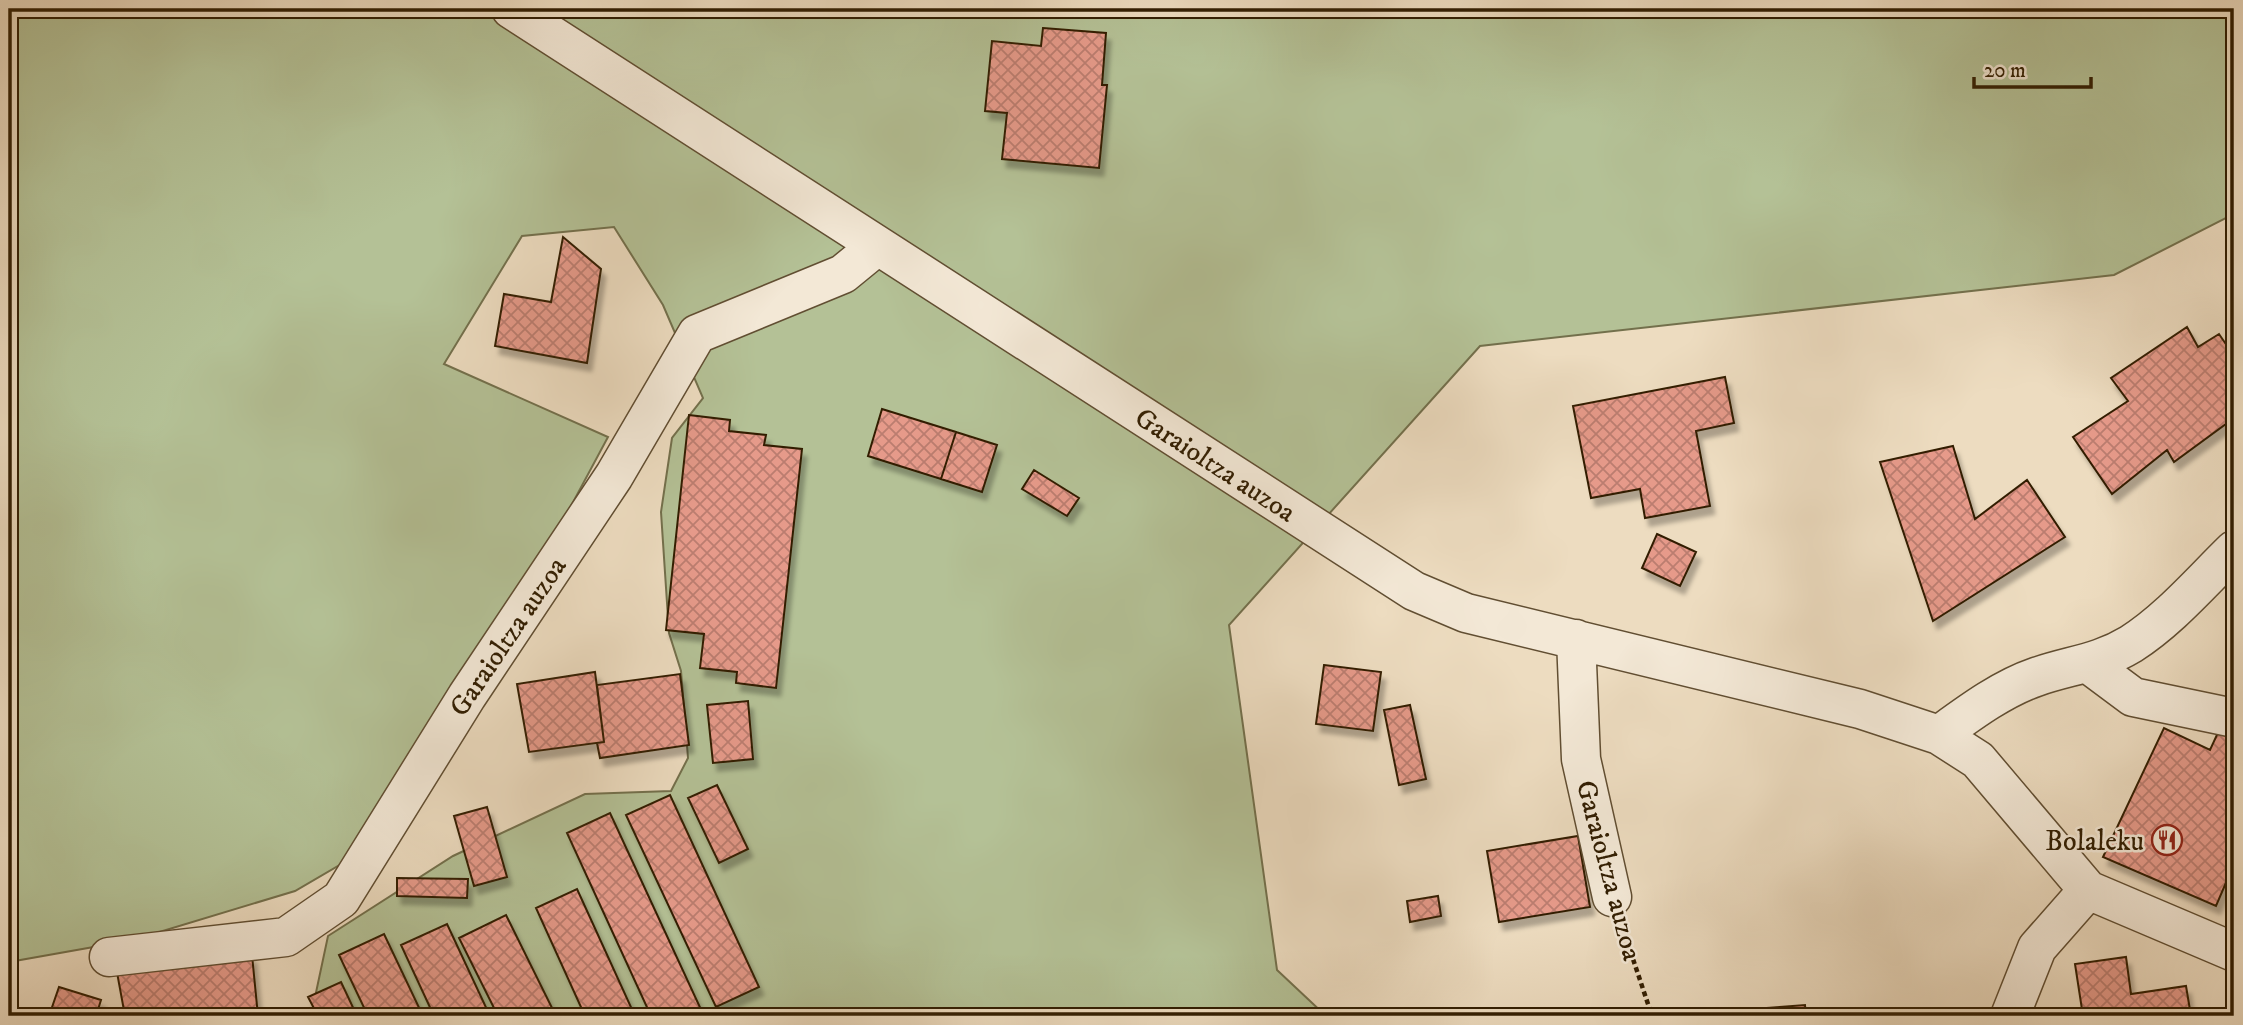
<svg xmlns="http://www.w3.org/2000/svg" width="2243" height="1025" font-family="'IM FELL DW Pica',serif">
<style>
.grass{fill:#b4c196;stroke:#73704c;stroke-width:2}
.building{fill:url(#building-cross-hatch);stroke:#321e02;stroke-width:2;filter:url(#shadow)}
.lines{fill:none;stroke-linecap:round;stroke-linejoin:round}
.minor-casing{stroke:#614e32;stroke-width:41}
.path{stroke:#321e02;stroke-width:4.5;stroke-dasharray:5 3.5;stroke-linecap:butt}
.minor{stroke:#f3e8d6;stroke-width:38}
.labels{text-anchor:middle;stroke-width:5;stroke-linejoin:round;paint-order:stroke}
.street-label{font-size:28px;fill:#321e02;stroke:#f3e8d6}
.poi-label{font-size:28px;fill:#321e02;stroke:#f3e8d6;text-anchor:end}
</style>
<defs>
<pattern id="building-cross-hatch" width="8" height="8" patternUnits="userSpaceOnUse" patternTransform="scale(1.75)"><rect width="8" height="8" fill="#e69a8a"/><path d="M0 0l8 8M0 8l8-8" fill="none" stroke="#bb7d6f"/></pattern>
<filter id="shadow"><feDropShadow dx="4.5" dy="8" stdDeviation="2" flood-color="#0004"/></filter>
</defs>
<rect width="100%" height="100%" fill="#eddcc0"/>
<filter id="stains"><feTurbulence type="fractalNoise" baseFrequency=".00286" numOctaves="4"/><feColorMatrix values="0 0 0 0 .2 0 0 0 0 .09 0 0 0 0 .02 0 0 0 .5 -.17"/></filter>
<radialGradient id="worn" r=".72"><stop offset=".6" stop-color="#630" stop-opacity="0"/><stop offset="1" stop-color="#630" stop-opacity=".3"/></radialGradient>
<path class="grass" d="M 9,9 L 2234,9 L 2234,214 L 2114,275 L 1480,346 L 1229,625 L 1277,970 L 1326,1016 L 311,1016 L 328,936 L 453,856 L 585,794 L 671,791 L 688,758 L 681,671 L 669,633 L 661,512 L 672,438 L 703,398 L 663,305 L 614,227 L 522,236 L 444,364 L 608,437 L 534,575 L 384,839 L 295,891 L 133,940 L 9,962 Z"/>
<path class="building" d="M 1043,28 L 1106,33 L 1102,85 L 1107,85 L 1099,168 L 1002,159 L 1007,113 L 985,111 L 992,41 L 1041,46 Z
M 563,237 L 601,269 L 587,363 L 495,346 L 504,294 L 551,302 Z
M 2187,327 L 2198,347 L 2219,334 L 2234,356 L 2234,404 L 2227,409 L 2234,418 L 2174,462 L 2167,450 L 2112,494 L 2073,437 L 2128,401 L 2111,378 Z
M 1725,377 L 1734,423 L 1696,431 L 1710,506 L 1645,518 L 1640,489 L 1591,498 L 1573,406 Z
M 882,409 L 956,432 L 941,479 L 868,456 Z
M 689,415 L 730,420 L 729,431 L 766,435 L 764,445 L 802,449 L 776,688 L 736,683 L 737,672 L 700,668 L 704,634 L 666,630 Z
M 956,432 L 997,445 L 982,492 L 941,479 Z
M 1953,446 L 1975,519 L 2027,480 L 2065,537 L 1933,621 L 1880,462 Z
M 1034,470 L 1079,498 L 1067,516 L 1022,489 Z
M 1657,534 L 1696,552 L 1680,586 L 1642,568 Z
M 1324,665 L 1381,672 L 1373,731 L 1316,724 Z
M 595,672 L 604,742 L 529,752 L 517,684 Z
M 680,674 L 689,745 L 600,758 L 597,743 L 604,742 L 597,685 Z
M 748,701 L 753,759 L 713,763 L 707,705 Z
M 1410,705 L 1426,779 L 1399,785 L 1384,710 Z
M 2221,726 L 2234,732 L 2234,864 L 2216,906 L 2103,857 L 2164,728 L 2210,750 Z
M 717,785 L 748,849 L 719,863 L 688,798 Z
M 670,795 L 759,987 L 716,1007 L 626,815 Z
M 487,807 L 507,877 L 474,886 L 454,816 Z
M 610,813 L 704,1016 L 651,1016 L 567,833 Z
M 1578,836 L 1590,907 L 1499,922 L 1487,851 Z
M 397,878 L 468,879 L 467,898 L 397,896 Z
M 577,889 L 635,1016 L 585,1016 L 536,908 Z
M 1438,896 L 1441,916 L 1410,922 L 1407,901 Z
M 506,915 L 556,1016 L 498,1016 L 459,938 Z
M 447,924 L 490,1016 L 434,1016 L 401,945 Z
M 384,934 L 423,1016 L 368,1016 L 339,955 Z
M 252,955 L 258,1016 L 125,1016 L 116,967 Z
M 2126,957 L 2131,994 L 2186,986 L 2191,1016 L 2083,1016 L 2075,964 Z
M 341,982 L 357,1016 L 318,1016 L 308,997 Z
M 59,987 L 101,1000 L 96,1016 L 49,1016 Z
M 1805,1005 L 1806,1016 L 1715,1016 L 1715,1012 Z"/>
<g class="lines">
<g class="minor-casing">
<path id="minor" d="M 511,9 L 1414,591 L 1466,613 L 1860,709 L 1939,735 L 1978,760 L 2088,890 L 2234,952
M 1576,639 L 1581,759 L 1612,897
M 2090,665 L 2133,697 L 2234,718
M 1939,735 C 1968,714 2001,689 2036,677 C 2070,665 2098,664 2131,644 C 2170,619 2202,581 2234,550
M 109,957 L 286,937 L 341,899 L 467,696 L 614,476 L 697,334 L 843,274 L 876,247
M 2010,1016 L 2037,948 L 2088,890"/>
</g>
<path class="path" d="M 1625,935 L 1652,1016"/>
<use href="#minor" class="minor"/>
</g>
<defs>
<g id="restaurant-ring" transform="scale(1.575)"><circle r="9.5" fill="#f3e8d6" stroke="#8f2418" stroke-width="1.5"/><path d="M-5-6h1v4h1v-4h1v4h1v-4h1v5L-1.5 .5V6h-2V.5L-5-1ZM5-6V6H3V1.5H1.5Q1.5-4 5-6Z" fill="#8f2418"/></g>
</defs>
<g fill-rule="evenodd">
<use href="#restaurant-ring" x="2167" y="840"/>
</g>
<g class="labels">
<g class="street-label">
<text transform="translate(1216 464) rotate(33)" y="10">Garaioltza auzoa</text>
<text transform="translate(507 636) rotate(-56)" y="10">Garaioltza auzoa</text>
<text transform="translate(1610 870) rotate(75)" y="10">Garaioltza auzoa</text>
</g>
<g class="poi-label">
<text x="2144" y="850">Bolaleku</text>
</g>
</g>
<rect width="2243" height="1025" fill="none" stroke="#eddcc0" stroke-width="35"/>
<rect x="10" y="10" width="2222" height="1004" fill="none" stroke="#321e02" stroke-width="3.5"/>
<rect x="18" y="18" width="2208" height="990" fill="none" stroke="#321e02" stroke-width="2"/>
<path d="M1974 77v10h117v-10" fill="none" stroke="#321e02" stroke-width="3.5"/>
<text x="1984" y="77" font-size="21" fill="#321e02" stroke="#f3e8d6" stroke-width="5" paint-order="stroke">20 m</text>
<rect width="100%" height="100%" filter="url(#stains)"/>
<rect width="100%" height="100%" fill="url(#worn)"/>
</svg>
